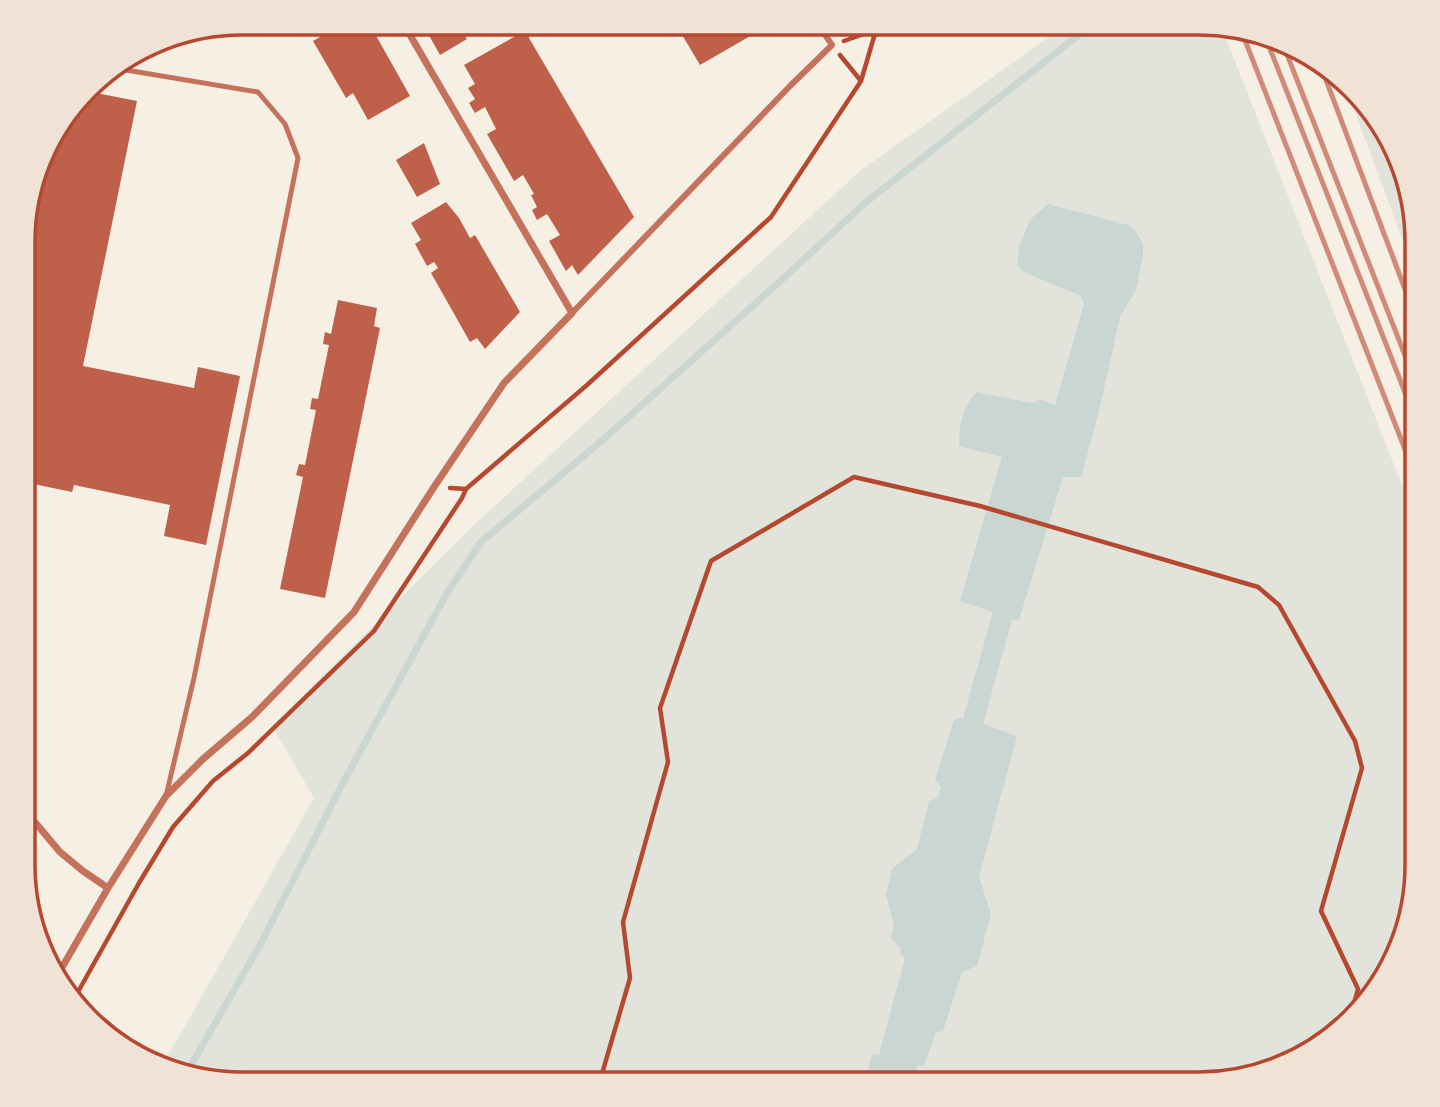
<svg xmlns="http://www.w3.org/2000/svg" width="1440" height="1107" font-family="Ubuntu,sans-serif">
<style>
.green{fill:#e2e4dc}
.water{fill:#c9d6d2}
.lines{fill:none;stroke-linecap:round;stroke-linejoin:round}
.stream{stroke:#c9d6d2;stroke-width:7}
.building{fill:#bf614a}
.path{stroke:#b5482f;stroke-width:4.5}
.service{stroke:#c5725c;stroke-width:5}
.pedestrian{stroke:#c5725c;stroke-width:6}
.minor{stroke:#c5725c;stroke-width:7}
.rail{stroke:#cf8b77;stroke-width:5}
.rim{fill:none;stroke:#b5482f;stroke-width:3.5}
</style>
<rect width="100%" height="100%" fill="#f6efe4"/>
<path class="green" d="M 1069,23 L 1212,23 L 1221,26 L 1417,523 L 1417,879 L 1400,949 L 1362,1010 L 1282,1067 L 1198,1084 L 228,1084 L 159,1068 L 176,1042 L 314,798 L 272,726 L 475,524 L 861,170 Z
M 1342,77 L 1395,146 L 1417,242 L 1417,279 Z"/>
<path class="water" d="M 1048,204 L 1128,225 L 1135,230 L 1143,244 L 1143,256 L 1136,290 L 1120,317 L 1099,412 L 1081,477 L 1063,477 L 1019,620 L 1012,620 L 983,724 L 1017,736 L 979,877 L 991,914 L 977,966 L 962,972 L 943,1031 L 936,1032 L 924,1066 L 918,1065 L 914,1077 L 921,1081 L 920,1084 L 865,1084 L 872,1054 L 879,1055 L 905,958 L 900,953 L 901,949 L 891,938 L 894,926 L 886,895 L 892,869 L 917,849 L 929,802 L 938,797 L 941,787 L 935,780 L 954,720 L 963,718 L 993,612 L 960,601 L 1002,457 L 959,446 C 959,426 962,408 976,392 L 1032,403 L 1040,399 L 1055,405 L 1084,304 L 1081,296 L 1024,272 L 1017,266 L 1019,247 L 1030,220 Z"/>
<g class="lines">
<path class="stream" d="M 186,1074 L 260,945 L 344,781 L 447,593 L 481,542 L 605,438 L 776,285 L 865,203 L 1094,23"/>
</g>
<path class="building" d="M 335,23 L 360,23 L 368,36 L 374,32 L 410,96 L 368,120 L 353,93 L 346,98 L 313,41 L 337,27 Z
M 422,23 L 495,23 L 479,32 L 477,29 L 465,36 L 467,39 L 440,55 Z
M 692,23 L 761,23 L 765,30 L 753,37 L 752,35 L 700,65 L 681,33 L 694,26 Z
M 528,29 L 529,38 L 634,217 L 578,275 L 572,265 L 566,271 L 549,241 L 560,235 L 547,214 L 537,220 L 532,210 L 537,207 L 531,195 L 534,194 L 523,175 L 514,181 L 487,134 L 496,129 L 485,107 L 475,113 L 469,103 L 475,99 L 468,88 L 475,84 L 464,65 Z
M 86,91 L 137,101 L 83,366 L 194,388 L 198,367 L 240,376 L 206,545 L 164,536 L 170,505 L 74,485 L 72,492 L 24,482 L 25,251 L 44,157 L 52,133 Z
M 424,143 L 440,184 L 417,197 L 396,160 Z
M 446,202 L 459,218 L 470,238 L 475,235 L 520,312 L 485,349 L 477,338 L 470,342 L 431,273 L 438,268 L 434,262 L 427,266 L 415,244 L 421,240 L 411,223 Z
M 338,300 L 377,308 L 374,326 L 380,328 L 325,598 L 280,589 L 303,477 L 296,475 L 299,464 L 305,465 L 316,410 L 310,409 L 312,398 L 318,399 L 329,345 L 323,344 L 325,332 L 331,334 Z"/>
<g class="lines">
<path class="path" d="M 844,41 L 875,30
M 840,55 L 861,81
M 450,488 L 466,489 L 587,385 L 771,217 L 861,81 L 876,30 L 886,23
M 74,999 L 139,883 L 173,827 L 213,781 L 248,753 L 374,631 L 462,498 L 466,489
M 599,1084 L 630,978 L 623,922 L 668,762 L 660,708 L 711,561 L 854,477 L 980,506 L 1258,587 L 1279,605 L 1355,741 L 1362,768 L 1321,911 L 1358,989 L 1350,1018"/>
<path class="service" d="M 114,68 L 258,92 L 285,124 L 298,158 L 194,678 L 166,796"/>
<path class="pedestrian" d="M 572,313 L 790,86 L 832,45 L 817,23"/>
<path class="minor" d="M 23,808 L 60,852 L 83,871 L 108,888
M 57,976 L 108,888 L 166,796 L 203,759 L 252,717 L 354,612 L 434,487 L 504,383 L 572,313 L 403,23"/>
<path class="rail" d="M 1241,30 L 1417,480
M 1265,36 L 1417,423
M 1281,39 L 1417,386
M 1320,64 L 1417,321"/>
</g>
<path d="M0 0H1440V1107H0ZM242 35H1198A207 207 0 0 1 1405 242V865A207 207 0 0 1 1198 1072H242A207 207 0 0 1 35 865V242A207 207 0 0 1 242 35Z" fill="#f1e2d6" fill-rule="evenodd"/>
<path class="rim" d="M242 35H1198A207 207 0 0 1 1405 242V865A207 207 0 0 1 1198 1072H242A207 207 0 0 1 35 865V242A207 207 0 0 1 242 35Z"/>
</svg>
